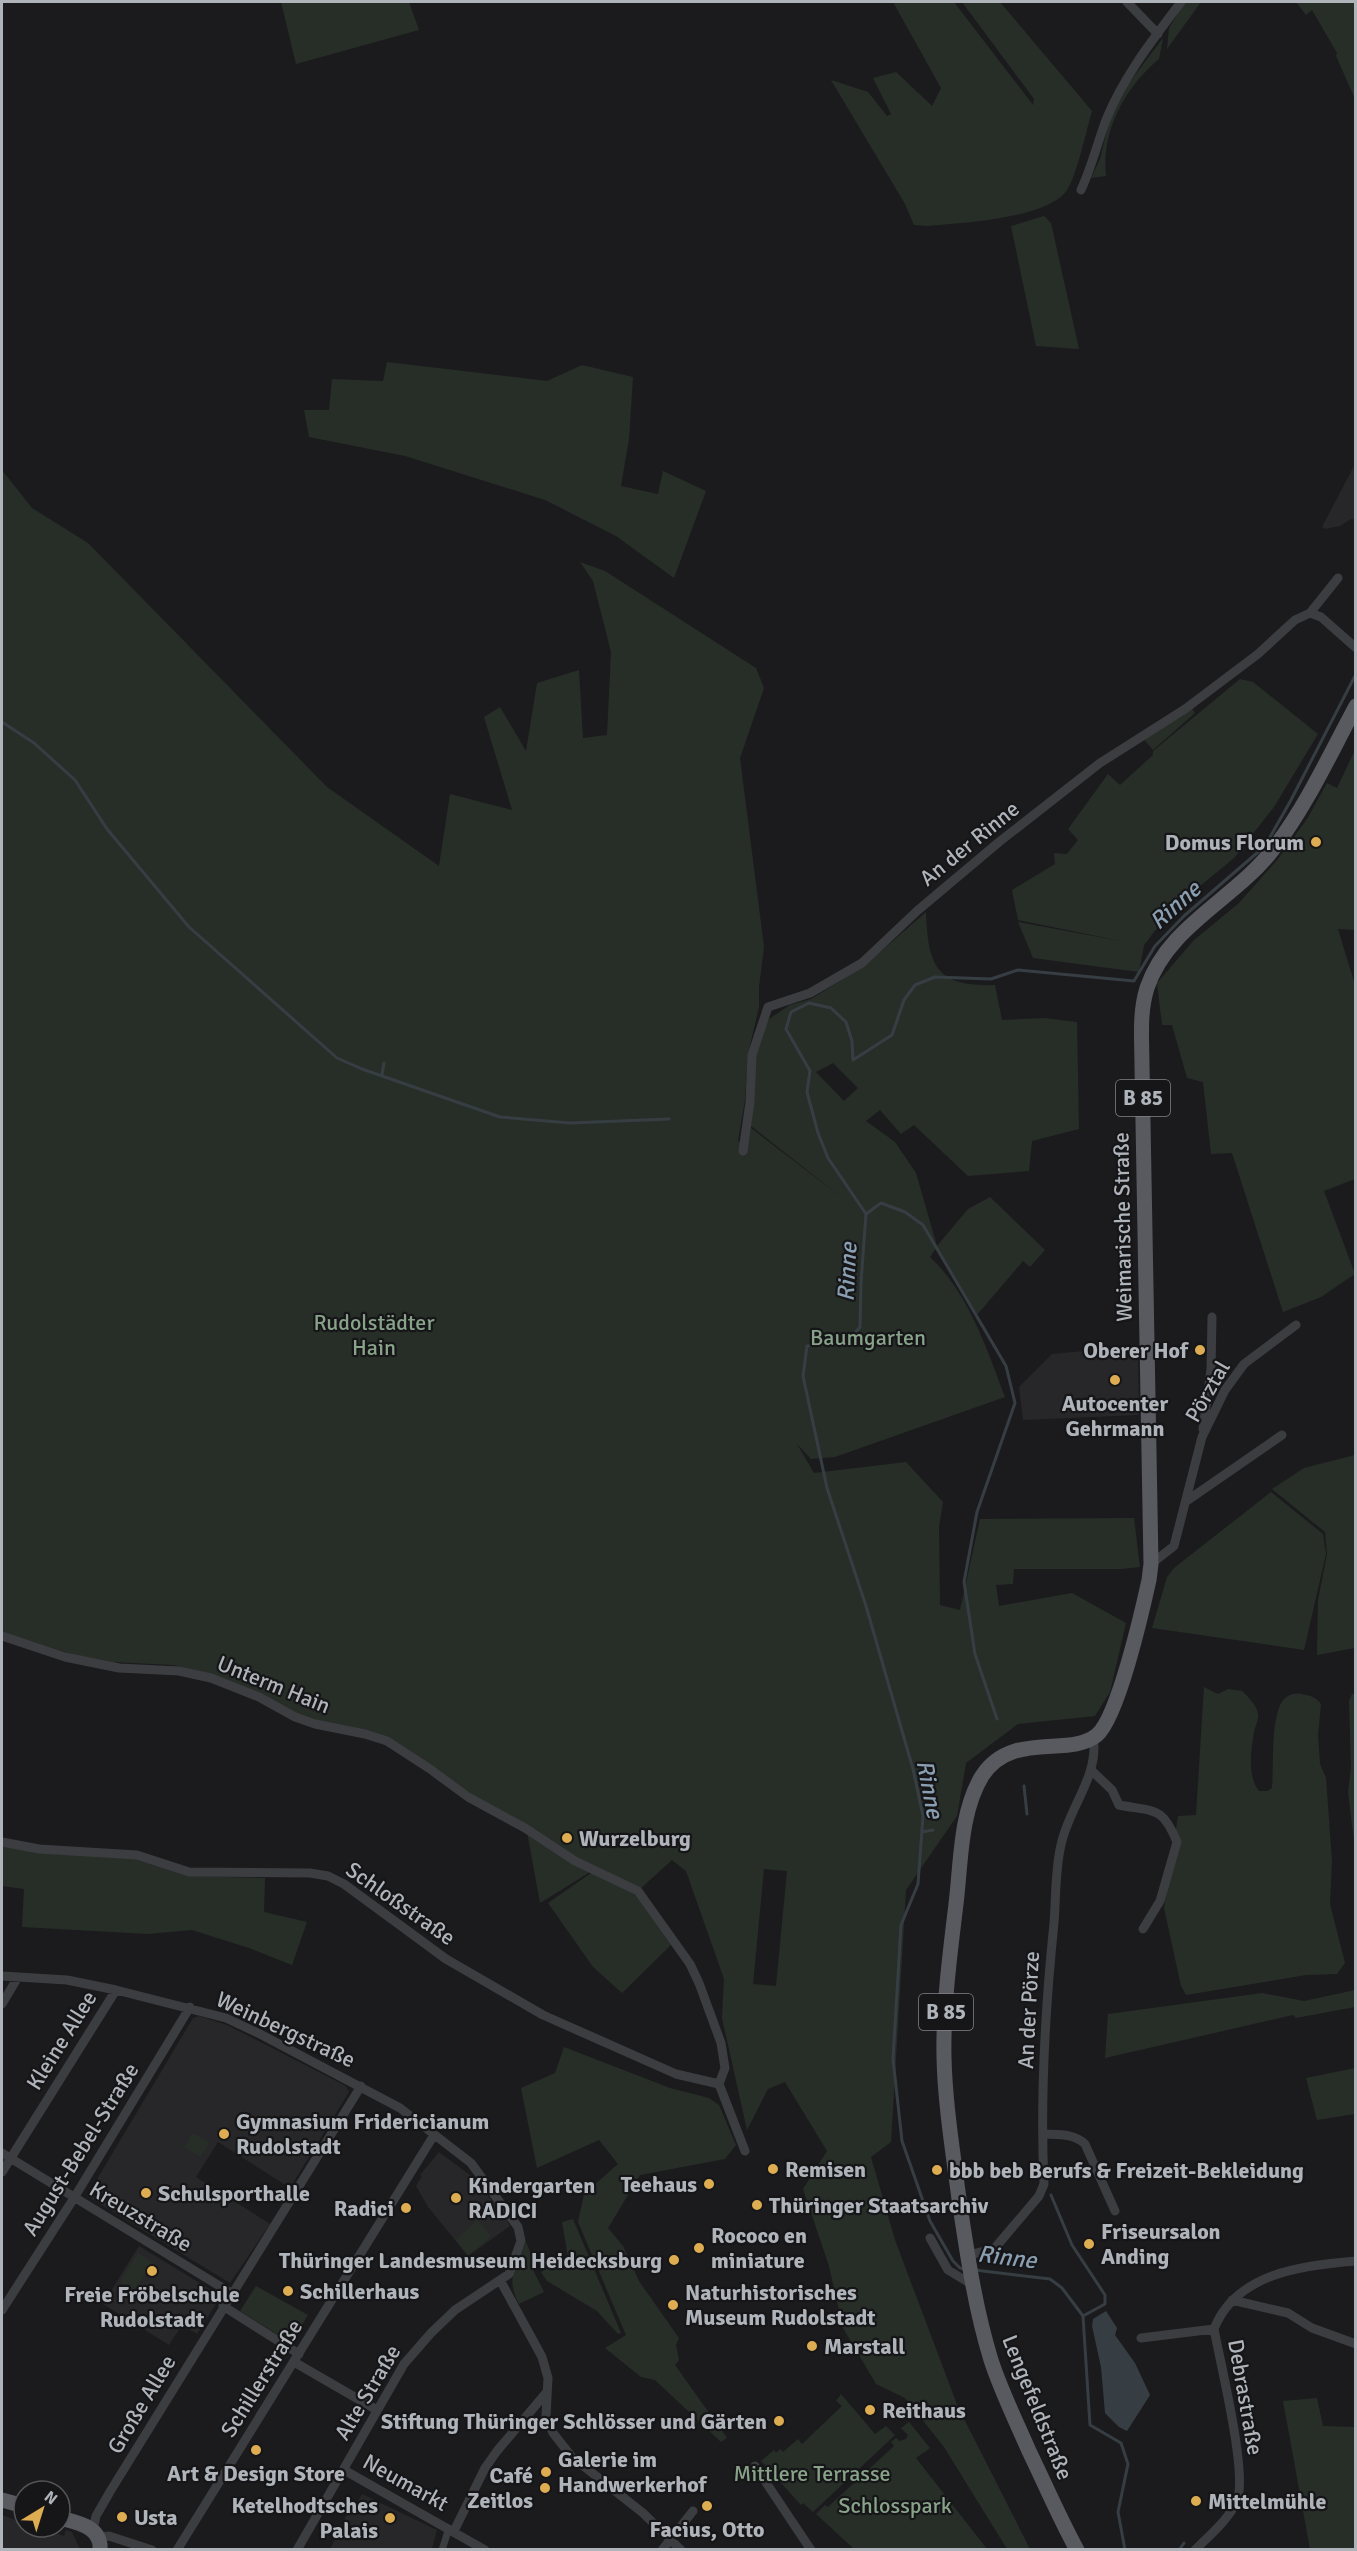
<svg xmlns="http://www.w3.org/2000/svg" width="1357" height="2551" font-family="Signika,sans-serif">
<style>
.built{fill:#272729}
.green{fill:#272e28;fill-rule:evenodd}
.water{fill:#363e44}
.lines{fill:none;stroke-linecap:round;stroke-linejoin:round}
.stream{stroke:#363e44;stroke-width:3}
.pedestrian{stroke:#3c3d41;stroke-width:7}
.minor{stroke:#3c3d41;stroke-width:9}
.primary{stroke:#585a60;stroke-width:15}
.poi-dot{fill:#dead51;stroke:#161618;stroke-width:2}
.labels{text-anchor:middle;stroke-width:4.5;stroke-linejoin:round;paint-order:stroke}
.shield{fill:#161618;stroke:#818489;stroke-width:1.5}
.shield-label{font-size:21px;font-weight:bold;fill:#afb3ba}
.poi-label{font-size:22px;font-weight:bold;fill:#afb3ba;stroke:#161618;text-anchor:start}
.street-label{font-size:22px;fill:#afb3ba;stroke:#161618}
.park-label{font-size:22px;fill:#88a38a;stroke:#161618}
.water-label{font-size:24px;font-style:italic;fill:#8a9fb1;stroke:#161618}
</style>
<rect width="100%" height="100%" fill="#1b1b1d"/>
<path class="built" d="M 1355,464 L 1355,520 L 1351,519 L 1340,526 L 1325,529 L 1322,527 Z
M 1138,1346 L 1139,1415 L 1023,1420 L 1019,1387 L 1052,1354 Z
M 199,2016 L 227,2025 L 346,2086 L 349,2092 L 290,2188 L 218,2142 L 196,2177 L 270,2224 L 230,2283 L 87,2196 L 193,2018 Z
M 439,2152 L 470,2175 L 502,2212 L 510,2226 L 468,2256 L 428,2207 L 416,2186 L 422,2176 L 420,2175 Z
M 139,2246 L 221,2296 L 197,2334 L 182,2325 L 169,2345 L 103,2304 Z
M 362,2494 L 437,2530 L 432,2549 L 330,2549 L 351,2506 L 354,2508 Z
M 2,2515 L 24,2523 L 24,2527 L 37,2527 L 64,2536 L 66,2530 L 72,2532 L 80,2549 L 2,2549 Z"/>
<path class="green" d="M 281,2 L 409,2 L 419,30 L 296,64 Z
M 893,2 L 954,2 L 1033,105 L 1034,99 L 962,2 L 1000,2 L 1092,111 C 1087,128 1076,178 1067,190 C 1048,219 959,223 927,226 L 914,225 L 905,204 L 831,80 L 868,92 L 887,116 L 891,114 L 873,78 L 896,72 L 932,106 L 941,88 Z
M 1185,2 L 1201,2 L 1167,49 L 1169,28 Z
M 1296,2 L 1355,2 L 1355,99 L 1336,56 L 1337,53 L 1312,10 L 1306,15 Z
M 1163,38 L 1159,59 C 1125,87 1101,131 1106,176 L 1091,178 L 1100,159 L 1111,113 L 1125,88 Z
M 1044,216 L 1051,223 L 1079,349 L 1036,346 L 1011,226 Z
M 387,362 L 547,381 L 582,365 L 633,377 L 629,439 L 621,486 L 658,494 L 663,471 L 706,491 L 674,578 L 616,536 L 545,500 L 405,456 L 309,437 L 304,410 L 329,410 L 332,379 L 383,381 Z
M 2,470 L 32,508 L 88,543 L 327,787 L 439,866 L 450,794 L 512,810 L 484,717 L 500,707 L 526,751 L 537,683 L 579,670 L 583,738 L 607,735 L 611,652 L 593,581 L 580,562 L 605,571 L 756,668 L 764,688 L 740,758 L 764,947 L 759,987 L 759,1007 L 748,1054 L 745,1100 L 738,1141 L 748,1145 L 751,1128 L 844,1199 L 751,1126 L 756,1056 L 763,1030 L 769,1019 L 790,1005 L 811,999 L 863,967 L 926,912 C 928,966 936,987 995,985 L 1002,1020 L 1044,1018 L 1077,1022 L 1079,1129 L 1032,1141 L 1029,1171 L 968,1176 L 914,1125 L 901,1134 L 880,1110 L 866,1121 L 895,1142 L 916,1173 L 937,1246 L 968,1209 L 990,1197 L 1045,1250 L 1030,1267 L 1023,1261 L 977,1315 L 937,1247 L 930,1257 C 969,1294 986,1347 1005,1397 L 835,1457 L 811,1459 L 797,1444 L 814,1473 L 906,1462 L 943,1502 L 939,1527 L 940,1605 L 960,1610 L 980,1519 L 1134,1518 L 1140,1567 L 1121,1569 L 1014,1569 L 1013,1584 L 996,1585 L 999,1606 L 1072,1593 L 1126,1623 L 1110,1692 L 1095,1716 L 1018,1724 L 966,1763 L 957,1816 L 906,1890 L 891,2142 L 871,2157 L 895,2240 L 958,2407 L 1030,2549 L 1007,2549 L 944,2447 L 905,2398 L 876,2384 L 843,2328 L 829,2266 L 803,2189 L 827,2151 L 785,2082 L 768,2089 L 747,2130 L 722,2018 L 724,1979 L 686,1871 L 672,1860 L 639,1890 L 595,1869 L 540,1903 L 526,1826 L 469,1796 L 387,1738 L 304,1717 L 203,1672 L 173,1665 L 112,1662 L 72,1654 L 2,1632 ZM 833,1063 L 858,1088 L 844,1101 L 816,1072 ZM 764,1869 L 787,1871 L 776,1986 L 753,1984 Z
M 1240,679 L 1253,682 L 1318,734 L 1274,807 L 1234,858 L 1171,910 L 1144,945 L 1139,972 L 1033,958 L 1018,922 L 1126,942 L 1018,920 L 1012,890 L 1055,864 L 1054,853 L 1067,854 L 1078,840 L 1068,829 L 1108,774 L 1120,785 L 1153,755 L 1153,751 Z
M 1191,707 L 1195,713 L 1153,750 L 1142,737 Z
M 1355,750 L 1355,930 L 1338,929 L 1355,985 L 1355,1179 L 1324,1191 L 1355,1274 L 1321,1297 L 1283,1312 L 1232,1153 L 1211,1154 L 1203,1082 L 1187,1078 L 1172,1025 L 1162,1025 L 1157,983 L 1194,940 L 1239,903 L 1278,859 L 1307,819 L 1327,783 L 1337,788 Z
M 1355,1455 L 1355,1648 L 1317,1655 L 1318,1600 L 1327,1554 L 1325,1532 L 1272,1489 L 1304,1468 Z
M 1271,1492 L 1323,1534 L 1326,1554 L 1304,1650 L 1152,1628 L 1167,1577 L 1174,1568 Z
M 1204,1687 L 1218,1694 L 1228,1689 L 1242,1691 C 1248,1697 1257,1705 1258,1714 C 1259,1720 1255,1726 1254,1732 C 1251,1751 1247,1776 1259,1791 L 1267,1791 L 1272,1788 C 1274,1765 1271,1730 1279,1708 C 1282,1698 1291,1692 1301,1694 C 1309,1695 1316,1697 1321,1704 L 1318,1735 L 1320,1764 L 1326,1778 L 1332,1861 L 1330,1904 L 1345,1963 L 1337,1974 L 1306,1975 L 1186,1995 L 1181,1986 L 1164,1908 L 1178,1816 L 1196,1815 Z
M 1352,1694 L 1356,1694 L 1355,1849 L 1348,1792 L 1351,1768 L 1349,1701 Z
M 2,1846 L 136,1859 L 188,1876 L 265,1878 L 264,1912 L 307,1922 L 292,1965 L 249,1948 L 192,1930 L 148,1934 L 22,1927 L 24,1889 L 2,1886 Z
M 591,1873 L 634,1892 L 671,1945 L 622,1993 L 593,1967 L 548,1903 Z
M 1355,1990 L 1355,2007 L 1296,2018 L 1293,2015 L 1105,2058 L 1108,2014 L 1262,1993 L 1304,2001 Z
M 564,2047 L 670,2088 L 709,2098 L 719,2105 L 736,2145 L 725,2159 L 640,2175 L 608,2228 L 623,2246 L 639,2281 L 679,2338 L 676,2345 L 679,2360 L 675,2365 L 727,2438 L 721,2442 L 655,2380 L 641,2377 L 605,2348 L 626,2335 L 578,2222 L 584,2194 L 618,2164 L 599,2140 L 537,2168 L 521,2088 L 555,2073 Z
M 1355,2068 L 1355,2114 L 1317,2120 L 1306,2078 Z
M 193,2133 L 209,2143 L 200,2157 L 184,2147 Z
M 573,2219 L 621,2333 L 618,2334 L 597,2311 L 547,2281 L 541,2272 L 568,2257 L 562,2222 Z
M 477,2220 L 491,2236 L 468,2256 L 456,2240 Z
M 526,2242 L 537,2268 L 533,2270 L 544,2292 L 519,2304 C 505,2278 516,2268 526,2242 Z
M 138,2253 L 152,2262 L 134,2291 L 120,2282 Z
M 256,2286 L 308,2315 L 291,2343 L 240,2311 Z
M 841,2394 L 875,2434 L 886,2426 L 895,2435 L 813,2512 L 803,2503 L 801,2505 L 761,2461 L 774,2450 L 776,2453 L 780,2449 L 783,2452 L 798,2439 L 802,2444 L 842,2406 L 836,2401 Z
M 1317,2398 L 1323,2426 L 1355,2427 L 1355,2549 L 1310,2549 L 1283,2401 Z
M 909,2422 L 930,2448 L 916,2458 L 987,2549 L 854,2549 L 816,2514 L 825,2505 L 828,2507 L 894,2446 L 891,2442 L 896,2438 L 900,2441 L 906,2439 L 908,2435 L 901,2428 Z"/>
<path class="water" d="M 1106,2311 L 1117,2328 L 1115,2335 L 1135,2363 L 1150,2395 L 1127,2431 L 1119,2427 L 1105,2413 L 1101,2367 L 1092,2326 L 1093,2319 Z"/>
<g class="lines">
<path class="stream" d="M 2,722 L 34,743 L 75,780 L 107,829 L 189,927 L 337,1058 L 362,1069 L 500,1117 L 570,1123 L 669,1119
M 382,1075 L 384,1063
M 866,1214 L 881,1203 L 905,1212 L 923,1225 L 1006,1366 L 1015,1403 L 977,1512 L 964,1582 L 975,1654 L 997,1719
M 1024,1786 L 1027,1814
M 922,1832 L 933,1830
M 1051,2195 L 1072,2245 L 1105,2295 L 1105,2304 L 1083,2316
M 965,2269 L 960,2268 L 953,2261 L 930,2221 L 902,2141 L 893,2059 L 901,1925 L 918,1884 L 923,1816 L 913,1769 L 866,1606 L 827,1488 L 803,1376 L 807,1346 L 849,1340 L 860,1327 L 861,1282 L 866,1214 L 828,1158 L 818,1133 L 807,1092 L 810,1071 L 786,1029 L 791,1012 L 809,1003 L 831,1008 L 846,1022 L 852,1041 L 853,1060 L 892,1035 L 904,1000 L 915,985 L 935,977 L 991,979 L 1018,970 L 1134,981 L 1155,946 L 1184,916 L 1265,846 L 1291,800 L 1356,674
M 975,2270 L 1050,2279 L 1062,2288 L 1083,2316 L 1090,2425 L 1121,2443 L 1128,2464 L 1118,2512 L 1125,2550
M 1179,2550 L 1184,2543"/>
<path class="pedestrian" d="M 442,2550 L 449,2528"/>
<path class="minor" d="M 1127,2 L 1158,34
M 1081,190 C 1092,166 1097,144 1106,120 C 1123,77 1154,38 1181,2
M 1310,613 L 1338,578
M 743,1151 L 750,1102 L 752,1055 L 768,1007 L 810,993 L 862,963 L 917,911 L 999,842 L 1100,763 L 1185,709 L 1258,654 L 1295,620 L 1310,613 L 1321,617 L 1356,648
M 1203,1429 L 1211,1369 L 1212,1317
M 1188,1500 L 1282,1435
M 1151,1564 L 1174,1546 L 1202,1437 L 1225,1390 L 1244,1364 L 1296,1325
M 2,1636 L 65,1657 L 119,1668 L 179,1671 L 211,1678 L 259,1697 L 295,1717 L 315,1724 L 365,1734 L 387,1741 L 430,1769 L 468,1797 L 525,1828 L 575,1861 L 638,1891 L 690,1964 L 699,1983 L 721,2043 L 725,2068 L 719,2084 L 745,2151
M 1091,1770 L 1112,1790 L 1119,1805 C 1154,1812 1162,1805 1177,1842 L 1160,1901 L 1143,1929
M 2,1842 L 39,1849 L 137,1855 L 189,1872 L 310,1873 L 328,1876 L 344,1884 L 446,1959 L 543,2015 L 676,2074 L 719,2084
M 2,1976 L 67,1980 L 116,1990 L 226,2018 L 260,2034 L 400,2108 L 471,2163 L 518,2227 L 521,2241 L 509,2274 L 455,2310 L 431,2333 L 404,2364 L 297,2550
M 2,2004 L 18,1977
M 1043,2134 C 1058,2135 1073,2133 1085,2144 L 1115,2211
M 2,2153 L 231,2293
M 2,2172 L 116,1990
M 930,2238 L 948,2270 L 973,2285
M 969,2255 L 994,2249 L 1039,2196 L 1044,2184 C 1040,2097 1045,2010 1054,1923 C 1056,1898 1055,1870 1061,1845 C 1068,1809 1100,1775 1093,1737
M 500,2280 L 542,2357 L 548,2378 L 546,2417 L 553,2433 L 572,2457 L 643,2513 L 681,2550
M 1232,2300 L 1288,2313 L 1312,2328 L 1356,2344
M 223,2306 L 299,2354
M 2,2310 L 74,2198 L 190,2007
M 1141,2338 L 1214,2329
M 294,2362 L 377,2410
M 755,2466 L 811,2550
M 344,2470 L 485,2550
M 93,2530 L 96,2516 L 111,2490 L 361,2086
M 454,2531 L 485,2468 L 497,2451 L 546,2393
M 99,2537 L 109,2536 L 152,2550
M 177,2550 L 434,2135
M 662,2550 L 693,2511
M 1195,2550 C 1209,2536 1229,2519 1237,2501 C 1248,2474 1220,2362 1214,2329 C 1236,2273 1303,2265 1356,2261"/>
<path class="primary" d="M 2,2500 L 24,2506
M 60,2518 C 77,2523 102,2526 100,2550
M 1077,2550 C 1059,2517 1045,2484 1029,2451 C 1016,2421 1001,2391 991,2360 C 975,2308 967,2253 959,2199 C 953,2152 945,2104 944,2057 C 943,2006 950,1954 956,1904 C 961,1863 960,1812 982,1776 C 1012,1730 1069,1758 1097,1735 C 1118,1717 1142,1612 1149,1580 L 1151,1564 L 1142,1066 C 1142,1041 1139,1013 1147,988 C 1168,925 1236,899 1274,848 C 1307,805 1330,754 1356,706"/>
</g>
<g class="poi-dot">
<circle cx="1316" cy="842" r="6"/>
<circle cx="1200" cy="1350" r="6"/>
<circle cx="1115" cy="1380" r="6"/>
<circle cx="567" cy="1838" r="6"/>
<circle cx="224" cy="2134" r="6"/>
<circle cx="773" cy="2169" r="6"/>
<circle cx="937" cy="2170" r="6"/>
<circle cx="709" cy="2184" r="6"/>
<circle cx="146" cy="2193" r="6"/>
<circle cx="456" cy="2198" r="6"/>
<circle cx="757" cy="2205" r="6"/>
<circle cx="406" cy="2208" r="6"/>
<circle cx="1089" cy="2244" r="6"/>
<circle cx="699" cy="2248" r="6"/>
<circle cx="674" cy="2260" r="6"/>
<circle cx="152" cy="2271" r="6"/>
<circle cx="288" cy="2291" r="6"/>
<circle cx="673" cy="2305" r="6"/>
<circle cx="812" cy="2346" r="6"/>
<circle cx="870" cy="2410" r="6"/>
<circle cx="779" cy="2421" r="6"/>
<circle cx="256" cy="2450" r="6"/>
<circle cx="546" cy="2472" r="6"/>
<circle cx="545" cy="2488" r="6"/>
<circle cx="1196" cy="2501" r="6"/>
<circle cx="707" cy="2506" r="6"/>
<circle cx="122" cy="2517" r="6"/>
<circle cx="390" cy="2518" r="6"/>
</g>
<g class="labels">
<g class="shield">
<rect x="1116" y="1080" width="54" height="36" rx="4.5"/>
<rect x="919" y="1994" width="54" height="36" rx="4.5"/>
</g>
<g class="shield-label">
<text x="1143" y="1105">B 85</text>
<text x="946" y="2019">B 85</text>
</g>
<g class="poi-label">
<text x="1304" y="850" text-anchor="end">Domus Florum</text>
<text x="1188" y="1358" text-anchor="end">Oberer Hof</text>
<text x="1115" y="1411" text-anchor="middle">Autocenter<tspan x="1115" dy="25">Gehrmann</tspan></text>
<text x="579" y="1846">Wurzelburg</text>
<text x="236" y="2129">Gymnasium Fridericianum<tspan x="236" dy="25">Rudolstadt</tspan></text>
<text x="785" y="2177">Remisen</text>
<text x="949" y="2178">bbb beb Berufs &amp; Freizeit-Bekleidung</text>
<text x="697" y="2192" text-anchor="end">Teehaus</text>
<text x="468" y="2193">Kindergarten<tspan x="468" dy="25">RADICI</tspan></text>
<text x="158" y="2201">Schulsporthalle</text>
<text x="769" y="2213">Thüringer Staatsarchiv</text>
<text x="394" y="2216" text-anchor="end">Radici</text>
<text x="1101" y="2239">Friseursalon<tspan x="1101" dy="25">Anding</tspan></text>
<text x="711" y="2243">Rococo en<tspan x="711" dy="25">miniature</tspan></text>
<text x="662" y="2268" text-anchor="end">Thüringer Landesmuseum Heidecksburg</text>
<text x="300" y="2299">Schillerhaus</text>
<text x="685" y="2300">Naturhistorisches<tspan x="685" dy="25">Museum Rudolstadt</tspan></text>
<text x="152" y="2302" text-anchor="middle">Freie Fröbelschule<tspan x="152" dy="25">Rudolstadt</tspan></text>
<text x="824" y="2354">Marstall</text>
<text x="882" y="2418">Reithaus</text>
<text x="767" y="2429" text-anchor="end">Stiftung Thüringer Schlösser und Gärten</text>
<text x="558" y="2467">Galerie im<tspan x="558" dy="25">Handwerkerhof</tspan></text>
<text x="256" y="2481" text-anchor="middle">Art &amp; Design Store</text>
<text x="533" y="2483" text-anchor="end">Café<tspan x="533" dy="25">Zeitlos</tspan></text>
<text x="1208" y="2509">Mittelmühle</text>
<text x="378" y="2513" text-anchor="end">Ketelhodtsches<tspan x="378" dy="25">Palais</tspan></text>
<text x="134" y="2525">Usta</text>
<text x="707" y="2537" text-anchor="middle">Facius, Otto</text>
</g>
<g class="street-label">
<text transform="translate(969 843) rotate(-39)" y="8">An der Rinne</text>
<text transform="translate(1122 1227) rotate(-91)" y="8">Weimarische Straße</text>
<text transform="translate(1207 1391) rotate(-60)" y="8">Pörztal</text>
<text transform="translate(274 1684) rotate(22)" y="8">Unterm Hain</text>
<text transform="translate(401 1903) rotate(35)" y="8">Schloßstraße</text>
<text transform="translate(1028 2010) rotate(-87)" y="8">An der Pörze</text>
<text transform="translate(286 2029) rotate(25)" y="8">Weinbergstraße</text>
<text transform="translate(61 2040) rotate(-58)" y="8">Kleine Allee</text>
<text transform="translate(80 2149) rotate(-58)" y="8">August-Bebel-Straße</text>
<text transform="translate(141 2216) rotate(31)" y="8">Kreuzstraße</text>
<text transform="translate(261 2378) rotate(-58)" y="8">Schillerstraße</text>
<text transform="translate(367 2392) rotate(-59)" y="8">Alte Straße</text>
<text transform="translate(1246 2397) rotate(80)" y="8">Debrastraße</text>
<text transform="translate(141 2404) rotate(-59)" y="8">Große Allee</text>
<text transform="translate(1038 2407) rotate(68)" y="8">Lengefeldstraße</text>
<text transform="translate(406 2482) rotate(29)" y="8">Neumarkt</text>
</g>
<g class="park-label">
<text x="374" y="1330">Rudolstädter<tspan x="374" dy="25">Hain</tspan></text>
<text x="868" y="1345">Baumgarten</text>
<text x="812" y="2481">Mittlere Terrasse</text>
<text x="895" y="2513">Schlosspark</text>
</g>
<g class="water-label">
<text transform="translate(1175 905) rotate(-42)" y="8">Rinne</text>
<text transform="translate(847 1272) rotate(-87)" y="8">Rinne</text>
<text transform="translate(930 1789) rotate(79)" y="8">Rinne</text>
<text transform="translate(1007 2257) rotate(7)" y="8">Rinne</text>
</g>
</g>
<rect width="1357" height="2551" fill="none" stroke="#afb3ba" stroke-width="6"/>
<g transform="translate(42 2509) rotate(38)"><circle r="28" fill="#161618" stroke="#535559" stroke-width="1.5"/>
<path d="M0-4.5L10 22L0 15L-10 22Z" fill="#dead51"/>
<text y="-9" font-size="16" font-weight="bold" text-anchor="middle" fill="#afb3ba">N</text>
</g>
</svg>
